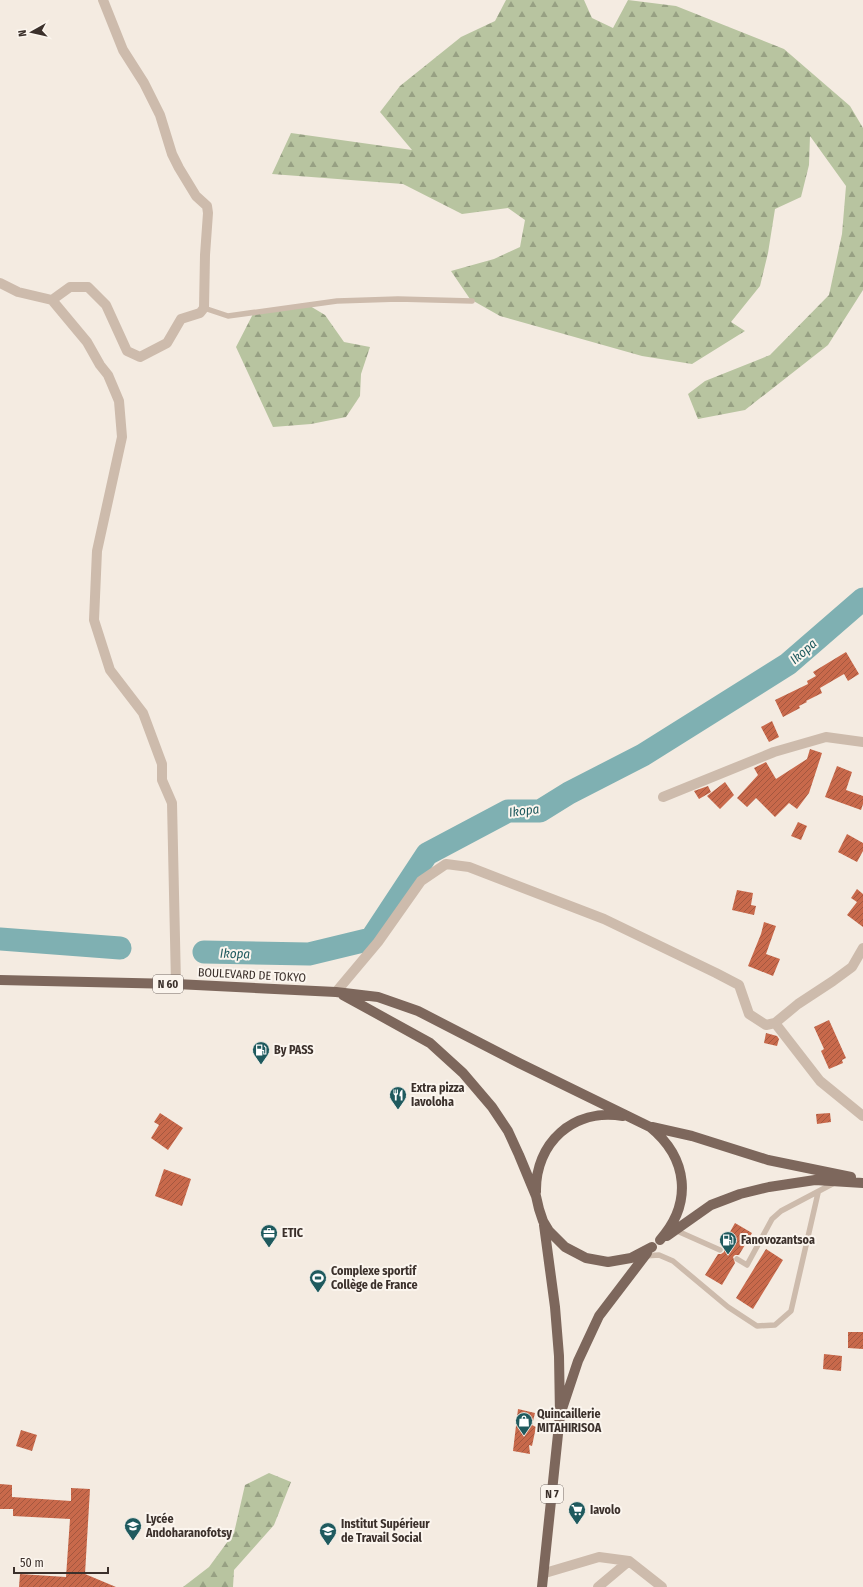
<svg xmlns="http://www.w3.org/2000/svg" width="863" height="1587" font-family="'Fira Sans Condensed',sans-serif">
<style>
.forest{fill:url(#forest-firs)}
.lines{fill:none;stroke-linecap:round;stroke-linejoin:round}
.river{stroke:#7fb0b2;stroke-width:23}
.building{fill:url(#building-hatch)}
.service{stroke:#cdbbac;stroke-width:5.5}
.minor{stroke:#cdbbac;stroke-width:10}
.primary{stroke:#7d675c;stroke-width:10}
.labels{text-anchor:middle;stroke-width:4;stroke-linejoin:round;paint-order:stroke}
.shield{fill:#fbf5ee;stroke:#756b66;stroke-width:1}
.shield-label{font-size:11px;font-weight:bold;fill:#3b302b}
.street-label{font-size:12px;fill:#3b302b;stroke:#fbf5ee}
.poi-label{font-size:12px;font-weight:bold;fill:#3b302b;stroke:#fbf5ee;text-anchor:start}
.water-label{font-size:13px;font-style:italic;fill:#1f5a5e;stroke:#fbf5ee}
</style>
<defs>
<pattern id="forest-firs" width="22" height="20" patternUnits="userSpaceOnUse"><rect width="22" height="20" fill="#b8c4a0"/><path d="M5 1l3.5 6h-7zM16 11l3.5 6h-7z" fill="#97a083"/></pattern>
<pattern id="building-hatch" width="6" height="6" patternUnits="userSpaceOnUse"><rect width="6" height="6" fill="#c8694b"/><path d="M-1 1l2-2M0 6l6-6M5 7l2-2" fill="none" stroke="#a4573f"/></pattern>
</defs>
<rect width="100%" height="100%" fill="#f4ebe1"/>
<path class="forest" d="M 506,0 L 584,0 L 592,18 L 613,28 L 628,0 L 676,6 L 784,49 L 850,106 L 863,128 L 863,290 L 828,345 L 745,410 L 698,419 L 688,394 L 705,381 L 770,355 L 829,295 L 842,234 L 846,186 L 810,136 L 809,165 L 801,197 L 775,209 L 768,253 L 760,286 L 731,322 L 745,331 L 692,364 L 642,356 L 500,316 L 470,299 L 451,271 L 494,259 L 520,247 L 525,220 L 508,208 L 462,214 L 403,184 L 272,174 L 291,133 L 412,150 L 380,112 L 400,86 L 461,37 L 495,21 Z
M 305,303 L 325,315 L 344,342 L 370,347 L 361,374 L 360,396 L 346,417 L 311,424 L 273,427 L 236,347 L 253,314 Z
M 269,1473 L 291,1482 L 274,1525 L 234,1570 L 233,1587 L 183,1587 L 209,1567 L 234,1533 L 245,1485 Z"/>
<g class="lines">
<path class="river" d="M 0,939 L 120,948
M 204,952 L 309,954 L 371,939 L 427,854 L 508,811 L 540,811 L 569,793 L 643,755 L 788,664 L 863,599"/>
</g>
<path class="building" d="M 846,652 L 859,674 L 848,681 L 844,674 L 820,688 L 822,693 L 806,701 L 807,702 L 799,706 L 800,708 L 783,717 L 775,700 L 808,684 L 807,681 L 816,676 L 813,672 Z
M 772,721 L 779,737 L 769,742 L 761,727 Z
M 810,749 L 822,753 L 809,793 L 797,809 L 789,803 L 775,817 L 756,798 L 747,807 L 737,798 L 758,775 L 754,768 L 766,762 L 776,779 L 807,759 Z
M 837,766 L 852,772 L 846,790 L 863,796 L 863,804 L 861,810 L 825,797 Z
M 725,782 L 734,795 L 720,809 L 707,796 Z
M 708,786 L 711,792 L 699,799 L 694,791 Z
M 798,822 L 807,826 L 801,840 L 791,836 Z
M 847,834 L 863,843 L 863,851 L 857,862 L 838,852 Z
M 857,889 L 863,894 L 863,927 L 847,915 L 857,902 L 851,898 Z
M 737,890 L 753,893 L 751,905 L 756,906 L 754,915 L 732,910 Z
M 764,922 L 776,926 L 766,954 L 780,959 L 773,976 L 748,966 L 761,934 Z
M 829,1020 L 846,1058 L 842,1060 L 843,1063 L 829,1069 L 821,1051 L 824,1049 L 814,1027 Z
M 766,1033 L 777,1036 L 779,1039 L 777,1046 L 764,1043 Z
M 160,1113 L 183,1128 L 168,1150 L 151,1138 L 159,1125 L 154,1122 Z
M 830,1113 L 831,1122 L 817,1124 L 816,1114 Z
M 164,1169 L 191,1179 L 182,1206 L 155,1196 Z
M 735,1223 L 752,1233 L 739,1255 L 735,1255 L 733,1257 L 735,1263 L 722,1285 L 705,1275 L 718,1254 L 721,1254 L 724,1252 L 724,1249 L 722,1246 Z
M 766,1249 L 783,1260 L 753,1309 L 736,1298 Z
M 848,1332 L 863,1332 L 863,1349 L 848,1348 Z
M 824,1354 L 842,1356 L 841,1371 L 823,1369 Z
M 518,1409 L 535,1413 L 532,1425 L 536,1427 L 532,1446 L 529,1445 L 530,1454 L 513,1451 Z
M 21,1430 L 37,1435 L 32,1451 L 16,1446 Z
M 0,1484 L 12,1485 L 12,1497 L 71,1501 L 71,1488 L 90,1489 L 85,1574 L 116,1587 L 19,1587 L 20,1574 L 66,1577 L 70,1519 L 13,1516 L 13,1509 L 0,1509 Z"/>
<g class="lines">
<path class="service" d="M 204,308 L 228,316 L 337,301 L 398,299 L 472,301
M 675,1230 L 720,1250
M 644,1256 L 659,1255 L 673,1261 L 728,1307 L 757,1326 L 775,1325 L 791,1311 L 818,1193
M 737,1259 L 747,1265 L 772,1219 L 781,1211 L 836,1182"/>
<path class="minor" d="M 0,283 L 18,292 L 52,300 L 87,342 L 100,365 L 108,375 L 119,401 L 122,437 L 97,551 L 94,620 L 110,670 L 143,713 L 162,764 L 162,780 L 172,803 L 176,984
M 52,300 L 70,287 L 88,287 L 106,305 L 127,351 L 140,357 L 167,343 L 181,319 L 200,313 L 204,308 L 205,255 L 208,213 L 207,206 L 196,196 L 179,168 L 172,154 L 160,115 L 144,83 L 123,50 L 103,0
M 663,797 L 774,752 L 826,737 L 863,742
M 863,948 L 852,967 L 833,981 L 798,1004 L 775,1023 L 820,1081 L 863,1116
M 336,992 L 378,942 L 421,881 L 446,864 L 469,867 L 604,919 L 716,973 L 739,985 L 749,1014 L 766,1025 L 775,1023
M 545,1573 L 599,1557 L 629,1561 L 662,1587
M 598,1587 L 629,1561"/>
<path class="primary" d="M 0,980 L 176,984 L 336,992 L 378,997 L 418,1011 L 519,1063 L 650,1127 C 688,1158 693,1203 660,1240
M 343,995 L 430,1043 L 463,1073 L 492,1107 L 508,1131 L 519,1155 L 536,1196 L 539,1209 L 543,1221 L 549,1231 L 565,1247 L 586,1258 L 608,1262 L 631,1258 L 652,1247
M 652,1127 L 692,1136 L 768,1160 L 851,1177
M 536,1192 C 535,1143 573,1108 623,1116
M 667,1236 L 711,1205 L 740,1194 L 769,1187 L 815,1180 L 863,1183
M 560,1415 L 578,1361 L 599,1316 L 647,1253
M 542,1587 L 560,1415 L 559,1356 L 555,1307 L 544,1225"/>
</g>
<defs>
<g id="fuel-pin" transform="scale(0.9)"><path d="M0 17L-7.5 6A9.5 9.5 0 1 1 7.5 6Z" fill="#1f5a5e" stroke="#fbf5ee"/><path d="M-5.5-6h7V0h2V4h1.3V-2.5L3-4.5l.8-.8L6-3V5H2.5V1h-1V6h-7ZM-4.2-4.7v3.2H.2V-4.7Z" fill="#fff"/></g>
<g id="restaurant-pin" transform="scale(0.9)"><path d="M0 17L-7.5 6A9.5 9.5 0 1 1 7.5 6Z" fill="#1f5a5e" stroke="#fbf5ee"/><path d="M-5-6h1v4h1v-4h1v4h1v-4h1v5L-1.5 .5V6h-2V.5L-5-1ZM5-6V6H3V1.5H1.5Q1.5-4 5-6Z" fill="#fff"/></g>
<g id="office-pin" transform="scale(0.9)"><path d="M0 17L-7.5 6A9.5 9.5 0 1 1 7.5 6Z" fill="#1f5a5e" stroke="#fbf5ee"/><path d="M-6-3h4V-5.5h4V-3h4V5H-6ZM-1-4.5V-3h2v-1.5ZM-6 0V1H6V0Z" fill="#fff"/></g>
<g id="stadium-pin" transform="scale(0.9)"><path d="M0 17L-7.5 6A9.5 9.5 0 1 1 7.5 6Z" fill="#1f5a5e" stroke="#fbf5ee"/><path d="M0-5a6.5 5 0 1 0 0 10a6.5 5 0 1 0 0-10ZM-3.5-1.8h7v3.6h-7Z" fill="#fff"/></g>
<g id="shop-pin" transform="scale(0.9)"><path d="M0 17L-7.5 6A9.5 9.5 0 1 1 7.5 6Z" fill="#1f5a5e" stroke="#fbf5ee"/><path d="M-5-2.5h2.3a2.7 3.5 0 0 1 5.4 0H5L5.5 6h-11ZM-1.5-2.5h3a1.5 2.3 0 0 0-3 0Z" fill="#fff"/></g>
<g id="supermarket-pin" transform="scale(0.9)"><path d="M0 17L-7.5 6A9.5 9.5 0 1 1 7.5 6Z" fill="#1f5a5e" stroke="#fbf5ee"/><path d="M-6-5.5h2.5l.6 2H6L4.5 2H-2.5L-4.4-4H-6ZM-1.5 3.2a1.3 1.3 0 1 0 .1 0ZM3 3.2a1.3 1.3 0 1 0 .1 0Z" fill="#fff"/></g>
<g id="school-pin" transform="scale(0.9)"><path d="M0 17L-7.5 6A9.5 9.5 0 1 1 7.5 6Z" fill="#1f5a5e" stroke="#fbf5ee"/><path d="M0-5L7-2L0 1L-7-2ZM-4 1L0 2.5L4 1V4Q0 6-4 4Z" fill="#fff"/></g>
<g id="university-pin" transform="scale(0.9)"><path d="M0 17L-7.5 6A9.5 9.5 0 1 1 7.5 6Z" fill="#1f5a5e" stroke="#fbf5ee"/><path d="M0-5L7-2L0 1L-7-2ZM-4 1L0 2.5L4 1V4Q0 6-4 4Z" fill="#fff"/></g>
</defs>
<g fill-rule="evenodd">
<use href="#fuel-pin" x="261" y="1050"/>
<use href="#restaurant-pin" x="398" y="1095"/>
<use href="#office-pin" x="269" y="1233"/>
<use href="#fuel-pin" x="728" y="1240"/>
<use href="#stadium-pin" x="318" y="1278"/>
<use href="#shop-pin" x="524" y="1421"/>
<use href="#supermarket-pin" x="577" y="1510"/>
<use href="#school-pin" x="133" y="1526"/>
<use href="#university-pin" x="328" y="1531"/>
</g>
<g class="labels">
<g class="shield">
<rect x="153" y="975" width="30" height="18" rx="3"/>
<rect x="541" y="1485" width="22" height="18" rx="3"/>
</g>
<g class="shield-label">
<text x="168" y="988">N 60</text>
<text x="552" y="1498">N 7</text>
</g>
<g class="street-label">
<text transform="translate(252 975) rotate(3)" y="4">BOULEVARD DE TOKYO</text>
</g>
<g class="poi-label">
<text x="274" y="1054">By PASS</text>
<text x="411" y="1092">Extra pizza<tspan x="411" dy="14">Iavoloha</tspan></text>
<text x="282" y="1237">ETIC</text>
<text x="741" y="1244">Fanovozantsoa</text>
<text x="331" y="1275">Complexe sportif<tspan x="331" dy="14">Collège de France</tspan></text>
<text x="537" y="1418">Quincaillerie<tspan x="537" dy="14">MITAHIRISOA</tspan></text>
<text x="590" y="1514">Iavolo</text>
<text x="146" y="1523">Lycée<tspan x="146" dy="14">Andoharanofotsy</tspan></text>
<text x="341" y="1528">Institut Supérieur<tspan x="341" dy="14">de Travail Social</tspan></text>
</g>
<g class="water-label">
<text transform="translate(803 651) rotate(-41)" y="5">Ikopa</text>
<text transform="translate(524 810) rotate(-7)" y="5">Ikopa</text>
<text transform="translate(235 953) rotate(1)" y="5">Ikopa</text>
</g>
</g>
<g transform="translate(32 32) rotate(262)" stroke="#fbf5ee" stroke-width="3" paint-order="stroke">
<path d="M0-3L7 15L0 10L-7 15Z" fill="#3b302b"/>
<text y="-6" font-size="11" font-weight="bold" text-anchor="middle" fill="#3b302b">N</text>
</g>
<path d="M14 1567v6h94v-6" fill="none" stroke="#3b302b" stroke-width="2"/>
<text x="20" y="1567" font-size="12" fill="#3b302b" stroke="#fbf5ee" stroke-width="3" paint-order="stroke">50 m</text>
</svg>
